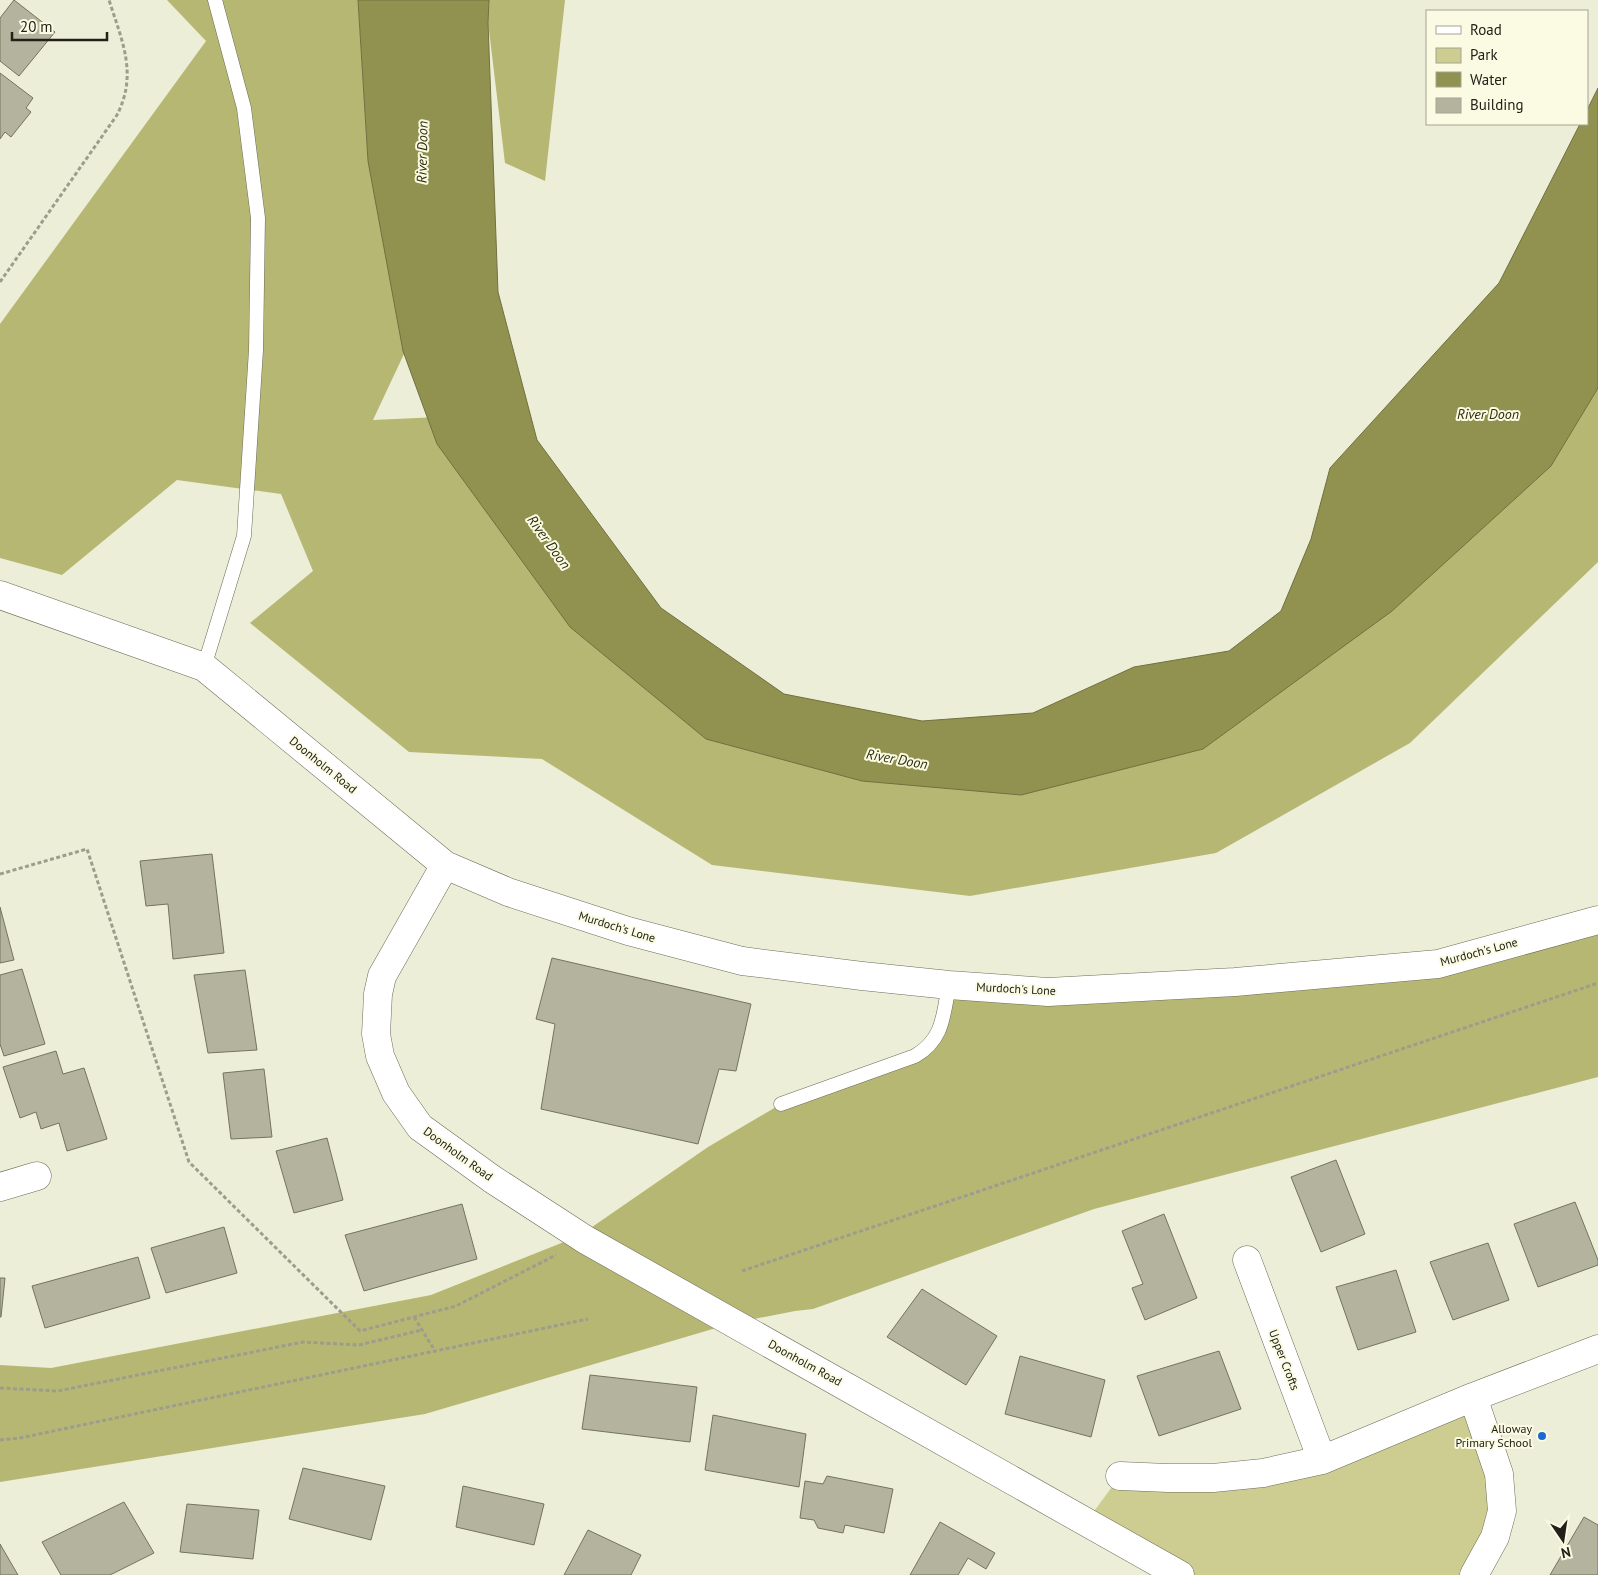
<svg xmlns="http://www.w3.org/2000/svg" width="1598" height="1575" font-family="'PT Sans',sans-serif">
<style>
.green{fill:#cdcd92}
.forest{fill:#b7b774}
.water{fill:#929250;stroke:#707040}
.building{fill:#b4b49e;stroke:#73745f}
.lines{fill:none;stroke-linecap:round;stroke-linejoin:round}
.lane-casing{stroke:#6c6c58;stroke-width:15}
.street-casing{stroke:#6c6c58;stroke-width:29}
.secondary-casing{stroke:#6c6c58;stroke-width:29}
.path{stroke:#9c9d8c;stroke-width:3;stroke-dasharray:4 2.5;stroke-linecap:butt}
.lane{stroke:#fff;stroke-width:14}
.street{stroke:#fff;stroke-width:28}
.secondary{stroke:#fff;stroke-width:28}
.poi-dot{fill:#1b68d2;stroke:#fbfbe4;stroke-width:2}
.labels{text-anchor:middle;stroke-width:4;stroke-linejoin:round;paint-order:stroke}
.street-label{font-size:12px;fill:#212119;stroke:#fbfbe4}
.poi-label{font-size:12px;fill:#212119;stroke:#fbfbe4;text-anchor:end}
.water-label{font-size:14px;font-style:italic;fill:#2d2d0f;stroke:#fbfbe4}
</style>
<rect width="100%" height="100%" fill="#edeed7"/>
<path class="green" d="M 1473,1397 L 1499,1474 L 1474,1575 L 1180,1575 L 1086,1522 L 1120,1476 L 1263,1473 Z"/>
<path class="forest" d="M 167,0 L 358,0 L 368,161 L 419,322 L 373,420 L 461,416 L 700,712 L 985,779 L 1218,731 L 1598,345 L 1598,562 L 1410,743 L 1216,853 L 970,896 L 712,865 L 542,759 L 409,752 L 250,623 L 313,571 L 281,494 L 177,480 L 62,575 L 0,558 L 0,324 L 206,41 Z
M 489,0 L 565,0 L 545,181 L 505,163 L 488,22 Z
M 1598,920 L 1598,1077 L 1094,1209 L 813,1309 L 795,1311 L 733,1323 L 425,1414 L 0,1482 L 0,1365 L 51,1368 L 431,1295 L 579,1236 L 708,1147 L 781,1104 L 927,1049 L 949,985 L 1438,964 Z"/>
<path class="water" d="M 358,0 L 489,0 L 488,22 L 498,292 L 537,440 L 661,608 L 784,694 L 922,721 L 1033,713 L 1134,667 L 1229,651 L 1281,611 L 1311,539 L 1330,468 L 1499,283 L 1580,124 L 1587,124 L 1587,110 L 1598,88 L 1598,388 L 1551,466 L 1392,611 L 1203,749 L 1021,795 L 862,781 L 706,739 L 570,627 L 437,444 L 403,351 L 368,161 Z"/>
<path class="building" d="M 14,0 L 55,32 L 19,76 L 0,61 L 0,18 Z
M 0,73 L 33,98 L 26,108 L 31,112 L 11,137 L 5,132 L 0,139 Z
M 212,854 L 224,953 L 173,959 L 168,904 L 146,906 L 140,861 Z
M 0,907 L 14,960 L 0,963 Z
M 552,958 L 751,1004 L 736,1071 L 719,1069 L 698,1144 L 541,1109 L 555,1024 L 536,1019 Z
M 22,969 L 45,1044 L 4,1056 L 0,1044 L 0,975 Z
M 245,970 L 257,1050 L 208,1053 L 194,975 Z
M 56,1051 L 63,1074 L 84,1068 L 107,1139 L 67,1151 L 59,1123 L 41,1129 L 36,1112 L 20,1118 L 3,1067 Z
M 264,1069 L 272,1137 L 231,1139 L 223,1073 Z
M 327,1138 L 343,1200 L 294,1213 L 276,1151 Z
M 1336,1160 L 1365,1234 L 1321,1252 L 1291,1177 Z
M 1575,1202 L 1598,1260 L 1598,1265 L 1538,1287 L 1514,1224 Z
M 462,1204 L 477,1259 L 364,1291 L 345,1235 Z
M 1164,1214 L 1197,1298 L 1145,1320 L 1132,1288 L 1143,1284 L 1122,1231 Z
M 224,1227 L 237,1273 L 166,1293 L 151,1248 Z
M 1488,1243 L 1509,1300 L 1453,1320 L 1430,1262 Z
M 138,1257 L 150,1298 L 45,1328 L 32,1286 Z
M 1396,1270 L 1416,1332 L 1358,1350 L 1336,1287 Z
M 0,1278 L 5,1278 L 1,1317 L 0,1317 Z
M 922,1289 L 997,1336 L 966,1385 L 887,1337 Z
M 1219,1351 L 1241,1409 L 1159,1436 L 1137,1376 Z
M 1020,1356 L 1105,1380 L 1091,1437 L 1005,1414 Z
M 590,1375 L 697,1387 L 690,1442 L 582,1429 Z
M 713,1415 L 806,1434 L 799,1487 L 705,1470 Z
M 303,1468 L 385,1486 L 371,1540 L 289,1519 Z
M 827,1476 L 893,1489 L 884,1533 L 845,1525 L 843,1533 L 818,1528 L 814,1520 L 800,1518 L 805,1481 L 823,1484 Z
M 463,1486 L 544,1504 L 534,1545 L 456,1527 Z
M 124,1502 L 154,1553 L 110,1575 L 61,1575 L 42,1542 Z
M 187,1504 L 259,1510 L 253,1559 L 180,1552 Z
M 1584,1517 L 1598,1525 L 1598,1575 L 1550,1575 Z
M 940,1522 L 995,1553 L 986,1569 L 968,1558 L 958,1575 L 910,1575 Z
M 588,1530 L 641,1555 L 631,1575 L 564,1575 Z
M 0,1544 L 18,1575 L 0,1575 Z"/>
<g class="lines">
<g class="lane-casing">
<path id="lane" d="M 204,667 L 244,536 L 256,350 L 258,218 L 244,108 L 215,0
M 781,1104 L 915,1056 C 944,1039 943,1015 949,985"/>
</g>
<g class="street-casing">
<path id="street" d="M 0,1187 L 37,1176
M 1247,1260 L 1322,1460
M 1473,1397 L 1499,1474 L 1502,1511 L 1495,1537 L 1474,1575
M 1120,1476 L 1168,1478 L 1213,1478 L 1263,1473 L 1322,1460 L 1473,1397 L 1598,1349"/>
</g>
<g class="secondary-casing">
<path id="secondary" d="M 0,595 L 204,667 L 445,865 L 508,892 L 628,931 L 742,961 L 862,976 L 949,985 L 1048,992 L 1235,982 L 1438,964 L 1598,920
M 445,865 L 382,976 L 378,994 L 376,1034 L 380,1056 L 396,1093 L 420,1127 L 492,1179 L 586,1240 L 1180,1575"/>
</g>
<path class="path" d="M 0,282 L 117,115 C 138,74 122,41 109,0
M 0,874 L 87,849 L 189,1162 L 360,1331 L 456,1306 L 556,1255
M 742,1271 L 1598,983
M 414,1317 L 435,1351
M 0,1388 L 58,1391 L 303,1342 L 359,1345 L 422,1330
M 0,1440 L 20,1438 L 588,1319"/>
<use href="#lane" class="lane"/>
<use href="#street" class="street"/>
<use href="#secondary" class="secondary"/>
</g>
<circle class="poi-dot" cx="1542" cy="1436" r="5"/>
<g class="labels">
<g class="street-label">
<text transform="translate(323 765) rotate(39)" y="4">Doonholm Road</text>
<text transform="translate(617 927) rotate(17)" y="4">Murdoch's Lone</text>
<text transform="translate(1479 952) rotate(-15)" y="4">Murdoch's Lone</text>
<text transform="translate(1016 989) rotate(3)" y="4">Murdoch's Lone</text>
<text transform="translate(458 1154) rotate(36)" y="4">Doonholm Road</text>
<text transform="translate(1284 1360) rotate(69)" y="4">Upper Crofts</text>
<text transform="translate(805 1363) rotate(29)" y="4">Doonholm Road</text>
</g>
<g class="poi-label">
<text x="1532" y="1433">Alloway<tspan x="1532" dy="14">Primary School</tspan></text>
</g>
<g class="water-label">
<text transform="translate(422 152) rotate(-89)" y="5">River Doon</text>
<text x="1488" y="419">River Doon</text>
<text transform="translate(549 542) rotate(54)" y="5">River Doon</text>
<text transform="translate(897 759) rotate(10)" y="5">River Doon</text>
</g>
</g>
<rect x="1426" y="10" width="162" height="115" fill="#fbfbe4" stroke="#a4a493"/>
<rect x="1436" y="26" width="25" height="8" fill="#ffffff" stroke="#a4a493"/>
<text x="1470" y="35" font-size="15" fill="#212119">Road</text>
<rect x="1436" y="48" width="25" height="15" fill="#cdcd92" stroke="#a4a493"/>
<text x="1470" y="60" font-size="15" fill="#212119">Park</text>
<rect x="1436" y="72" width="25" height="15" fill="#929250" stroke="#a4a493"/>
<text x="1470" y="85" font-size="15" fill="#212119">Water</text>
<rect x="1436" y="98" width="25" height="15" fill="#b4b49e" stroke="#a4a493"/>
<text x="1470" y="110" font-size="15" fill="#212119">Building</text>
<g transform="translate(1563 1540) rotate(167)" stroke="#fbfbe4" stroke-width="4" paint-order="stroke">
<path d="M0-4L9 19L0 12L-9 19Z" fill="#212119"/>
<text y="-8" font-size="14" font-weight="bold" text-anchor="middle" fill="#212119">N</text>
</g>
<path d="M12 32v8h95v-8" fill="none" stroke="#212119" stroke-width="2.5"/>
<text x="20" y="32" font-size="15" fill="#212119" stroke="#fbfbe4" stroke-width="4" paint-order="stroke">20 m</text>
</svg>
